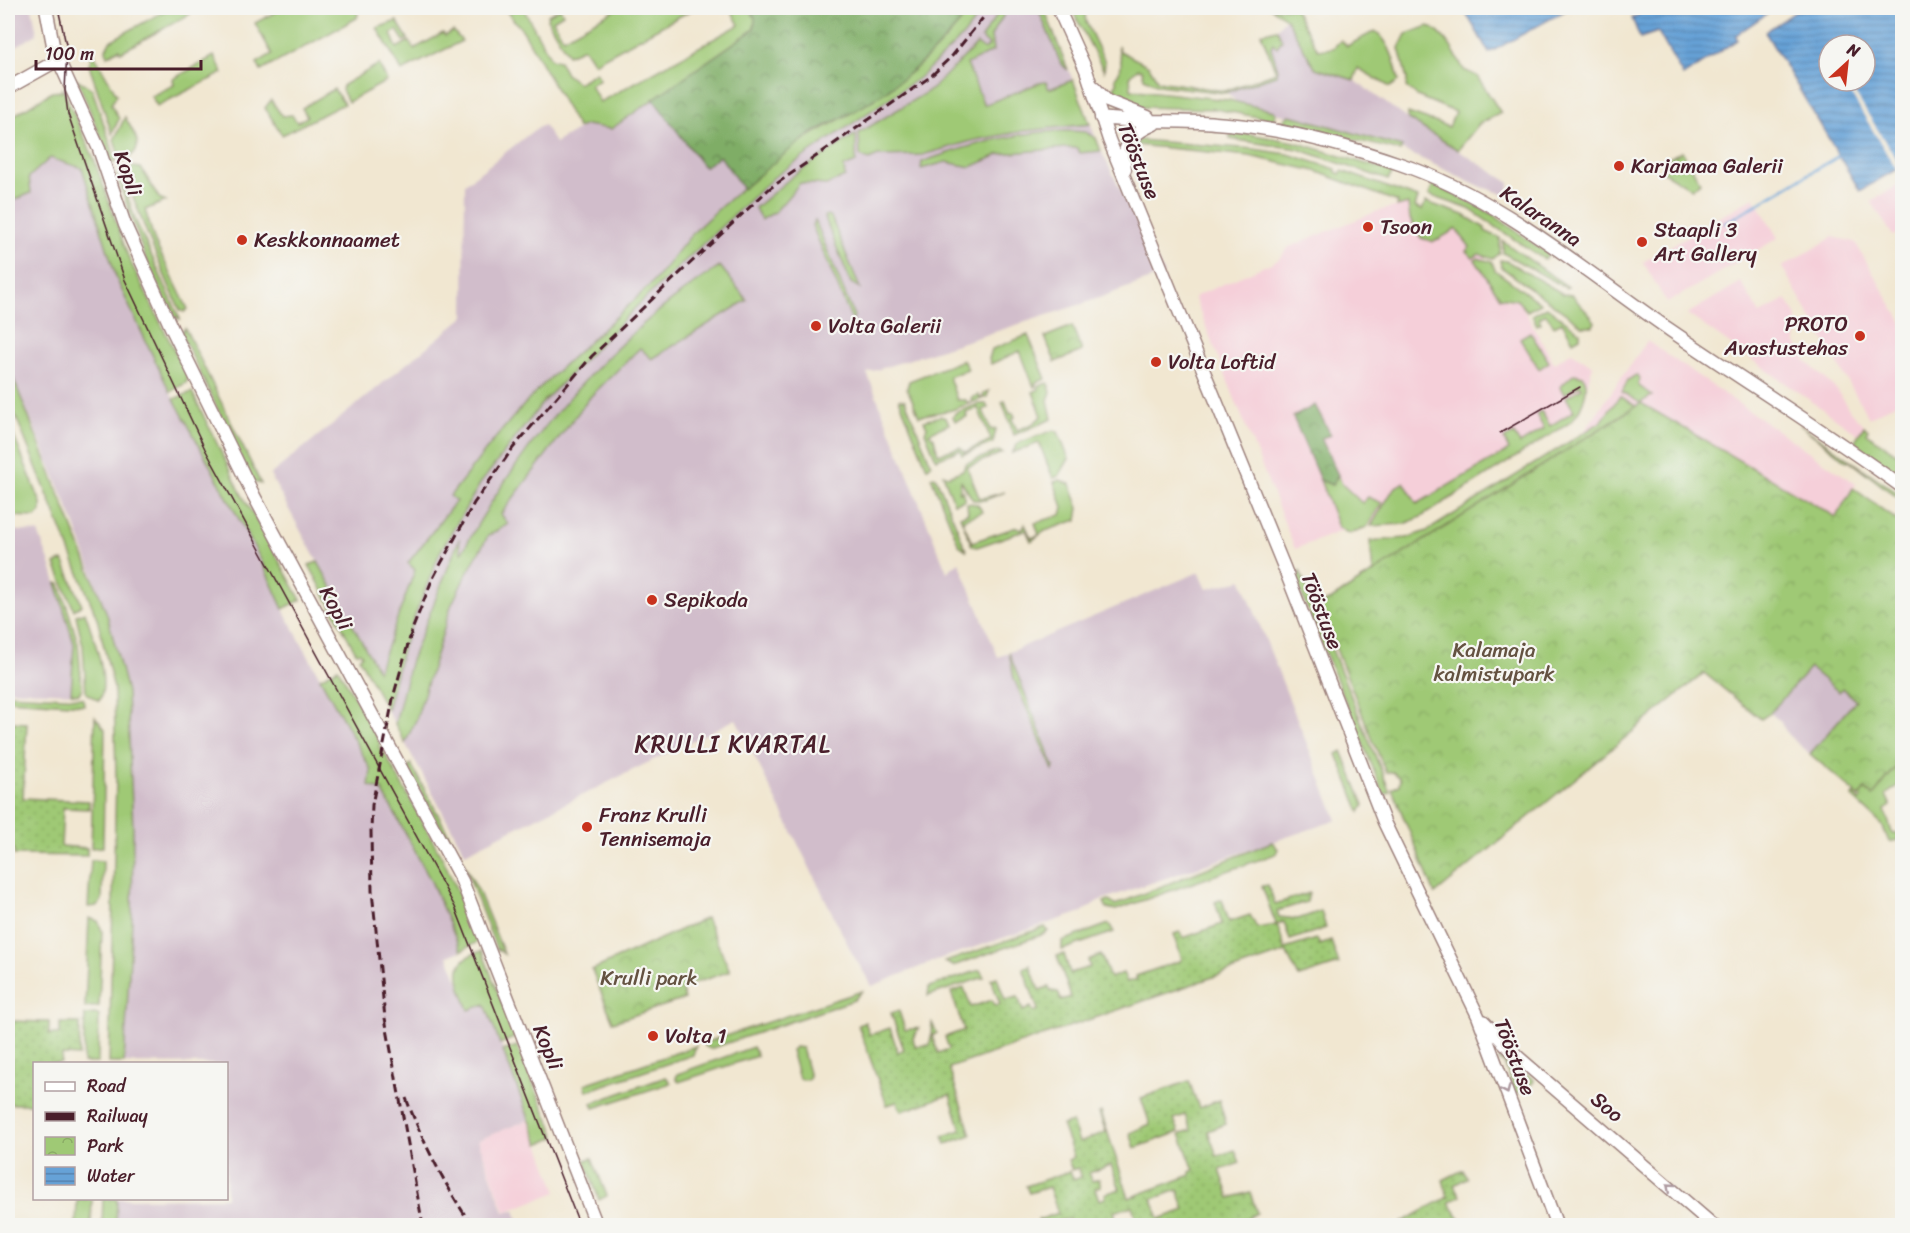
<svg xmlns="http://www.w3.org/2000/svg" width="1910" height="1233" font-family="Sriracha,sans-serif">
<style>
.built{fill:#f5cfd9}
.industrial{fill:#d1bdcb}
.grass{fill:#9fc975;stroke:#747450;stroke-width:1.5}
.forest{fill:url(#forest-crowns);stroke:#646648;stroke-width:1.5}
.park{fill:url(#park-crowns);stroke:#747450;stroke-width:1.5}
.garden{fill:url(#garden-dots);stroke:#747450;stroke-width:1.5;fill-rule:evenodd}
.water{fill:url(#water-rules);stroke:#586081;stroke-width:1.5;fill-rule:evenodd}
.pier{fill:#f1e7d1}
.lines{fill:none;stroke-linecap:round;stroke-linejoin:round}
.stream{stroke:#66a2d7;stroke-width:3}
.minor-casing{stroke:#9e837e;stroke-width:15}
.minor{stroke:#fff;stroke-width:12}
.tram{stroke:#4a1f2b;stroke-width:1.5}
.rail{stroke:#4a1f2b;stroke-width:3;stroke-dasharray:9 4.5;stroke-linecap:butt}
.oneway{stroke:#ae9aa0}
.poi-dot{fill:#c8321e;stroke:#f6f6f2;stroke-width:2}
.labels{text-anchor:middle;stroke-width:4.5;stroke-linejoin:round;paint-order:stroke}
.street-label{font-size:21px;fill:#4a1f2b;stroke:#f6f6f2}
.poi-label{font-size:21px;fill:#4a1f2b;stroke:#f6f6f2;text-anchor:start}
.park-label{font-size:21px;fill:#645241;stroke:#f6f6f2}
.quarter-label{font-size:24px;letter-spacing:1.5px;fill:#4a1f2b;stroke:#f6f6f2}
</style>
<defs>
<pattern id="forest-crowns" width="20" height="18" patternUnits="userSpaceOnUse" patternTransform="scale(1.5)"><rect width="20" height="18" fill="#7fad66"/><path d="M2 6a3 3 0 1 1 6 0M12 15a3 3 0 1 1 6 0" fill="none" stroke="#6a8c54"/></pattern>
<pattern id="park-crowns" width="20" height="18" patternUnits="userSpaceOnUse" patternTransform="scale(1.5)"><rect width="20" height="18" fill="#9fc975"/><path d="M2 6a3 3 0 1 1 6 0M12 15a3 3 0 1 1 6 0" fill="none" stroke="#8aac65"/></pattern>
<pattern id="garden-dots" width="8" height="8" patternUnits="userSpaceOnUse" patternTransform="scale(1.5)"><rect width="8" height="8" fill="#9fc975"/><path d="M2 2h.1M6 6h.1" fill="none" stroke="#8aac65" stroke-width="1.8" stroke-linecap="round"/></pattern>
<pattern id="water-rules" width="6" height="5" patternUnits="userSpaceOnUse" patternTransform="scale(1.5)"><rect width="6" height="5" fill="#66a2d7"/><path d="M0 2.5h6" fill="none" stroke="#5683af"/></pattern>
</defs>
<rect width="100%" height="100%" fill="#f6f6f2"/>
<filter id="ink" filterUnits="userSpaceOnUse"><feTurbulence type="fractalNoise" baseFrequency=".0167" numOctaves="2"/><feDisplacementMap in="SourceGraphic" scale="12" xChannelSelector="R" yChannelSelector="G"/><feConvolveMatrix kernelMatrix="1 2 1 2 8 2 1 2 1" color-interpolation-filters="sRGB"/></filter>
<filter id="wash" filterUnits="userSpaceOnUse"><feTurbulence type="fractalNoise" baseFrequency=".008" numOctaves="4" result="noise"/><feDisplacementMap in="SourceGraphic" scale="24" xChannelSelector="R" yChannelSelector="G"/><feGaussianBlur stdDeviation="1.35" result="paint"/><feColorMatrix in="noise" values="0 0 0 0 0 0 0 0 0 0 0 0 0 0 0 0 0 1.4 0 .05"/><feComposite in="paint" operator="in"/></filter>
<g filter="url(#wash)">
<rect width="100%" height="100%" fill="#f1e7d1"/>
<path class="built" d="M 1902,183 L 1902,239 L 1899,233 L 1893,236 L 1871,201 Z
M 1754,197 L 1778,238 L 1667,303 L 1643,262 Z
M 1408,204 L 1494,239 L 1488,256 L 1483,260 L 1507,301 L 1516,296 L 1554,363 L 1572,352 L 1593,366 L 1584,394 L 1560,428 L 1411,519 L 1356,525 L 1295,549 L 1194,297 L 1278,260 L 1289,247 L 1378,211 Z
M 1833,237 L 1855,242 L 1902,323 L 1902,399 L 1869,418 L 1782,267 Z
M 1741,282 L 1760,314 L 1786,299 L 1797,316 L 1796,343 L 1807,362 L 1837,390 L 1850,411 L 1864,426 L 1858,434 L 1687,314 Z
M 1647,341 L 1856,484 L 1836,517 L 1641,403 L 1574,446 Z
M 530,1119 L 557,1192 L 505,1212 L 478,1140 Z"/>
<path class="industrial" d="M 8,8 L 32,8 L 37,34 L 8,51 Z
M 971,8 L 1044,8 L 1101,151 L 1164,274 L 1088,302 L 867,373 L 947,572 L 959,562 L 998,657 L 1199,572 L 1207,589 L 1242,580 L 1337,820 L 1098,901 L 1082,912 L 942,958 L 872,986 L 852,953 L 736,719 L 465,853 L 374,686 L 378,672 L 270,475 L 464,317 L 465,184 L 534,130 L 544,125 L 555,143 L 586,125 L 611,129 L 653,99 L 704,167 L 719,155 L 956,29 Z
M 1286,18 L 1315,68 L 1354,80 L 1408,119 L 1510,183 L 1506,195 L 1482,187 L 1394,146 L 1237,102 L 1225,91 L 1276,72 L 1261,33 L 1277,29 Z
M 61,103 L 117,280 L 170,392 L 260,558 L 287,617 L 371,770 L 369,785 L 382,789 L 431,881 L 461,951 L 448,956 L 469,1009 L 485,1004 L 530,1119 L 478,1140 L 504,1212 L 515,1210 L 520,1225 L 116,1225 L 117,1199 L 226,1198 L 226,1064 L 122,1063 L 127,692 L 107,614 L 74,522 L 8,365 L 8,110 L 15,117 Z
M 8,530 L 38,532 L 51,566 L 74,644 L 71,693 L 8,690 Z
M 1810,667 L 1838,692 L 1842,688 L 1856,700 L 1810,754 L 1788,735 L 1780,721 L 1770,713 Z"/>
<path class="grass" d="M 170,8 L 194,8 L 188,11 L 190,14 L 121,52 L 119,49 L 107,56 L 106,49 L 110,41 Z
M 283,8 L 355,8 L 358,14 L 357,18 L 261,71 L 257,63 L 272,54 L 255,23 Z
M 516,8 L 523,8 L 551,59 L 559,61 L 566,74 L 578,83 L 596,72 L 600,79 L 590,85 L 600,102 L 739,25 L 730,8 L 750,8 L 755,18 L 754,29 L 611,129 L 586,125 L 578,128 L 523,31 L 507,12 Z
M 560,8 L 563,14 L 553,20 L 563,38 L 618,8 L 695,8 L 594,63 L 584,48 L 568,55 L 547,19 L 548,15 Z
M 971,8 L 985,8 L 963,36 L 919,78 L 774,177 L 636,307 L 544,401 L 480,484 L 440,552 L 403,646 L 387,710 L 359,658 L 362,655 L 360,652 L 356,653 L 309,565 L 318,562 L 378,671 L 415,570 L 408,563 L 456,501 L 450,496 C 480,457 511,416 547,381 C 580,349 616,318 650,285 C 669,266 683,241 703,223 C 729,198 758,175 786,152 C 807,135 830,126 852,112 C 897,87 941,50 971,8 Z
M 1002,8 L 1008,8 L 991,36 L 993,51 L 967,64 L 984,105 L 1039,83 L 1046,82 L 1049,89 L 1073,80 L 1090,124 L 1024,131 L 975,140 L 922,155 L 878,156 L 869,160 L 860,156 L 859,133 L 932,89 L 977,44 L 985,50 L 989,45 L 981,38 Z
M 1038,8 L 1044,8 L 1068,70 L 1061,64 Z
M 1071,8 L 1084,8 L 1086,22 L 1105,62 L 1104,71 Z
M 1271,8 L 1294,8 L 1318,50 L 1333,48 L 1341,40 L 1347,46 L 1375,31 C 1389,40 1396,65 1399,81 L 1390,87 L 1358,68 L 1354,80 L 1315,68 L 1286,18 Z
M 397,21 L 408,39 L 404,41 L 397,30 L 391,34 L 397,48 L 409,41 L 414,49 L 443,33 L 445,36 L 453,31 L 462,41 L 402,71 L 377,28 Z
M 1429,26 C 1447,36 1455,53 1464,70 L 1477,76 L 1501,113 L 1479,124 L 1458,150 L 1408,119 L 1408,113 L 1449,127 L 1455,112 L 1417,96 L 1406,87 L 1407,79 L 1399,48 L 1406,34 Z
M 1277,29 L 1282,40 L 1277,47 L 1273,43 L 1271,47 L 1278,70 L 1276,75 L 1225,93 L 1158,85 L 1144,78 L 1142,70 L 1138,69 L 1130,75 L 1131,89 L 1137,90 L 1229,100 L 1274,111 L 1276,114 L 1273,120 L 1215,109 L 1140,107 L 1114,96 L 1114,88 L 1117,83 L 1115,78 C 1126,65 1119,58 1118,45 L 1120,51 L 1149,66 L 1158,81 L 1225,91 L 1276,72 L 1261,33 Z
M 93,53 L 117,95 L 111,104 L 119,119 L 112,134 L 89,65 Z
M 214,56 L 223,73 L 157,106 L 151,96 L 174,85 L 173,79 Z
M 379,64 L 387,81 L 348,102 L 342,90 L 343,85 Z
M 77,79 L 92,89 L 117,163 L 111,162 Z
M 62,87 L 94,159 L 129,259 L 188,378 L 186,383 L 170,392 L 117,280 L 82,168 L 50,158 L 29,177 L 31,193 L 12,201 L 8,196 L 8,119 L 52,92 L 62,91 Z
M 334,89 L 344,104 L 282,135 L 265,108 L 271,100 L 282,116 L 292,115 L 297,122 L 307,117 L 302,108 Z
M 1289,115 L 1298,117 L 1402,147 L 1400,151 L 1282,122 Z
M 125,117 C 136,138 148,149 121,162 L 114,140 Z
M 1085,132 L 1096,138 L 1101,151 L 1079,153 L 1077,148 L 1066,148 L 1000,154 L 971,167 L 946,162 L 921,169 L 922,162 C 971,144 1032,127 1085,132 Z
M 856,134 L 856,162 L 844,167 L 845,177 L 826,185 L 800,183 L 775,212 L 761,220 L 755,208 L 794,175 Z
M 1248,134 L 1295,142 L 1393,172 L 1388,180 L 1298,149 L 1230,139 L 1230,135 Z
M 1138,140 L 1254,149 L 1288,154 L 1336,169 L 1336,172 L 1340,174 L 1342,171 L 1418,198 L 1415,207 L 1422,210 L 1426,202 L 1464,215 L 1485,228 L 1485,231 L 1500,238 L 1500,253 L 1493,259 L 1479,254 L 1473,258 L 1466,251 L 1470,247 L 1456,229 L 1434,242 L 1421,238 L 1410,219 L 1408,204 L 1397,207 L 1398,202 L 1315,171 L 1249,156 L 1137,145 Z
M 133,167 L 141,168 L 159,198 L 166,201 L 145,210 L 155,242 L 188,309 L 184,312 L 180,310 C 159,264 140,219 124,171 Z
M 120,173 L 135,219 L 180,319 L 173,317 L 144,254 L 117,176 Z
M 1433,184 L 1492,214 L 1548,254 L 1545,259 L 1542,258 L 1469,209 L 1429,195 Z
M 827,215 L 831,217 L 860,288 L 851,283 L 824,216 Z
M 815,220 L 854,316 L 852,321 L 812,225 Z
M 1503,241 L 1568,287 L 1566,288 L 1503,253 Z
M 1478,258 L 1492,262 L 1495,270 L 1541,304 L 1527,311 L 1517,300 L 1500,297 L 1475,260 Z
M 1500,260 L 1507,261 L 1563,294 L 1573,295 C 1579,306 1589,312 1595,322 L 1593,326 L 1583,326 L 1501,267 Z
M 720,266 L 747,300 L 652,359 L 640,348 L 591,396 L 501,514 L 508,524 L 488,536 L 464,579 L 451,606 L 416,720 L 405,743 L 395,724 L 410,663 L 459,540 L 461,554 C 522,441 612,336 720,266 Z
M 1547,307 L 1580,332 L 1580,337 L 1573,341 L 1562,322 L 1554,326 L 1546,314 L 1539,318 L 1541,323 L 1537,325 L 1532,315 Z
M 185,328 L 261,484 L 253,482 L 181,333 Z
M 1530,332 L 1549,362 L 1539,369 L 1520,338 Z
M 1028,335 L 1046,379 L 1035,383 L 1036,386 L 1034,387 L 1020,351 L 991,364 L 989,359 L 992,349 Z
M 963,360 L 968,369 L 949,377 L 957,400 L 966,400 L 967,403 L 972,401 L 971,398 L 978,395 L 980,398 L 984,397 L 983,393 L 989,391 L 987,397 L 952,410 L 919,416 L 907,388 L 909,381 Z
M 8,365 L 107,614 L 127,692 L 133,828 L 132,922 L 124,1063 L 109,1063 L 116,778 L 114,689 L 97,618 L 8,397 Z
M 1574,374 L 1583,376 C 1592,388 1579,416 1568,424 L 1421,517 L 1404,524 L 1371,526 L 1394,488 L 1404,482 L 1417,504 L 1509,450 L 1504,439 L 1514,434 L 1520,444 L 1544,429 L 1536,414 L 1541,411 L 1550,426 L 1574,411 L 1566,397 L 1582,388 L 1580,385 L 1564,394 L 1560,387 Z
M 1636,375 L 1640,378 L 1638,385 L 1652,396 L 1640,403 L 1622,392 L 1628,380 Z
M 1048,383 L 1051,392 L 1048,400 L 1052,419 L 1014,435 L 1002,402 L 1005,401 L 1010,414 L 1013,413 L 1015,417 L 1012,419 L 1017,430 L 1031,425 L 1042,416 L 1033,392 L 1039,389 L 1038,386 Z
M 192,392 L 241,493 L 301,600 L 283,609 L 260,558 L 174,399 Z
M 1620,396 L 1636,406 L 1319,607 L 1373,573 L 1370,541 L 1407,538 L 1427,531 L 1601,422 Z
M 899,399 L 905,400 L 931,464 L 927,468 Z
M 978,404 L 986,404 L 988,408 L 983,410 L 991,430 L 996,429 L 993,443 L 962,455 L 960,450 L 936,459 L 925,432 L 927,427 L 924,421 L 940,416 L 946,418 L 949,424 L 929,433 L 934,438 L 938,454 L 960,447 L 965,452 L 991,440 L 978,408 L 966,413 L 967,417 L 955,421 L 953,417 L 955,413 Z
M 8,422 L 41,503 L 41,512 L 36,517 L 8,516 Z
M 1800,425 L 1902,496 L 1902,501 L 1849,460 L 1847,461 Z
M 1864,426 L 1868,430 L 1866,433 L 1902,457 L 1902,476 L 1854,442 Z
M 1054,430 L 1058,432 L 1069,459 L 1059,476 L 1053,478 L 1039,443 L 1012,453 L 1018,443 Z
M 999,451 L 1002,453 L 967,467 L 979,497 L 983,498 L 1005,492 L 985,500 L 973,500 L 961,481 L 959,493 L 962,490 L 965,500 L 954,503 L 943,474 L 949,476 L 963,470 L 966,463 Z
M 1338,475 L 1342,484 L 1362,503 L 1368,497 L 1382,503 L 1367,527 L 1349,534 L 1338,527 L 1320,480 L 1332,485 Z
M 934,476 L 936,477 L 966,550 L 959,545 L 931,477 Z
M 1060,480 L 1070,484 L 1079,508 L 1077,520 L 1045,531 L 1031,541 L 1026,530 L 977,547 L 972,546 L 960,516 L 968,513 L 967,503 L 977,504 L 983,512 L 962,520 L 972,542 L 1017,527 L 1022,529 L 1025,524 L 1031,538 L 1039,535 L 1035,523 L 1061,515 L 1063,507 L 1054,482 Z
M 63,560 L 82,605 L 74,610 L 55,564 Z
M 1300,571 L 1390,792 L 1384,795 L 1296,581 Z
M 56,583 L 60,584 L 78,643 L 82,688 L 79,694 L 71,693 L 74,644 Z
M 85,612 C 92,633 111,682 99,701 L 86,693 L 83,646 L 76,615 Z
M 1009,653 L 1054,767 L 1053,770 L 1014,679 Z
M 338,668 L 380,743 L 379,748 L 385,754 L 444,861 L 479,941 L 461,951 L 431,881 L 382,790 L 369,786 L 371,770 L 320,678 Z
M 8,694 L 83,698 L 84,705 L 8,700 Z
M 95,717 L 105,729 L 103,847 L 91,848 Z
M 1902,732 L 1902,782 L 1886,795 L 1891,806 L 1885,810 L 1892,833 L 1898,833 L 1902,839 L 1889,842 L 1882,825 L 1852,797 L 1856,793 L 1856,797 L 1860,801 L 1862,798 L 1859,796 L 1865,789 L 1873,796 L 1900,762 Z
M 1342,751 L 1364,805 L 1360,812 L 1337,754 Z
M 411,764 L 457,850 L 451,848 L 408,768 Z
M 1272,842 L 1278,849 L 1276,854 L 1116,910 L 1107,908 L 1104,902 L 1108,900 L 1115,905 Z
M 91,860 L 103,861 L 102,900 L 98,906 L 88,907 Z
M 463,862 L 478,890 L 504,954 L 496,948 Z
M 89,918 L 98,921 L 102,931 L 99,1006 L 85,1008 Z
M 1109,924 L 1114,932 L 1062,950 L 1062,941 Z
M 1045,927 L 1048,931 L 1044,934 L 953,966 L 945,962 Z
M 482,951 L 514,1034 L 514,1038 L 500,1044 L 485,1004 L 469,1010 C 459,983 447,960 482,951 Z
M 980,970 L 984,977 L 928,996 L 929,987 Z
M 862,991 L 854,1000 L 710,1049 L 705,1046 L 704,1043 Z
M 96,1014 L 99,1016 L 98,1063 L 83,1063 L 85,1015 Z
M 517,1046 L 556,1137 L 539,1144 L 503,1051 Z
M 696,1046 L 693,1055 L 587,1091 L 585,1084 Z
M 753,1047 L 757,1056 L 679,1082 L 676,1079 L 677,1074 Z
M 795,1047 L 802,1048 L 810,1077 L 808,1080 L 799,1079 L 791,1050 Z
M 1501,1058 L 1508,1059 L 1534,1080 L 1533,1083 L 1516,1094 L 1504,1063 L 1499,1061 Z
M 666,1077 L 671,1083 L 594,1108 L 592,1103 Z
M 592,1158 L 607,1196 L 599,1200 L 585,1160 Z
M 77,1199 L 92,1199 L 91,1225 L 76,1225 Z
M 103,1199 L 117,1199 L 116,1225 L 102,1225 Z"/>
<path class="forest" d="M 750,8 L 971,8 C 941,50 897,88 851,113 C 838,120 824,126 811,134 C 787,151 765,170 743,189 L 720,156 L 704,167 L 653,99 L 754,29 L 755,18 Z
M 1315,405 L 1331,435 L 1321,438 L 1338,475 L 1332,485 L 1320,480 L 1293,417 Z"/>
<path class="park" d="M 1682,151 L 1700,182 L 1692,189 L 1664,172 L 1664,161 Z
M 1072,326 L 1082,351 L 1055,362 L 1045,337 Z
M 1641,403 L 1836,517 L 1853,488 L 1902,524 L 1902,759 L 1873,796 L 1865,789 L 1859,796 L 1810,754 L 1856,700 L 1842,688 L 1839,692 L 1810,668 L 1770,713 L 1761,719 L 1704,673 L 1435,894 L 1392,789 L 1399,785 L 1400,779 L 1393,772 L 1386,773 L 1319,607 Z
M 706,918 L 730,971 L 681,988 L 685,999 L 613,1022 L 592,970 Z"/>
<path class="garden" d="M 11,722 L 27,723 L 23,798 L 89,801 L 89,809 L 63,808 L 61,846 L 87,848 L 87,856 L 14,855 L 14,849 L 8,849 L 8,761 Z
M 1268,885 L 1275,904 L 1309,893 L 1307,902 L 1277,911 L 1279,917 L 1298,919 L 1321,911 L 1326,928 L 1290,940 L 1284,922 L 1277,924 L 1285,949 L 1317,939 L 1320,945 L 1331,941 L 1339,964 L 1299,977 L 1286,952 L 949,1068 L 971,1135 L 946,1144 L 943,1136 L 961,1130 L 950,1095 C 932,1099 919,1107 901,1111 L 897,1102 L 887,1105 L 858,1025 L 865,1022 L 870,1035 L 890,1028 L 898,1052 L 904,1050 L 891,1013 L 899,1011 L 905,1030 L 919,1028 L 913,1038 L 915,1046 L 930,1045 L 932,1023 L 937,1033 L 932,1035 L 938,1053 L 949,1049 L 945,1037 L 964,1030 L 951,992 L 964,988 L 971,1007 L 992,1000 L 995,1006 L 1000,1004 L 991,979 L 997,977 L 1005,1000 L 1018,997 L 1023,1011 L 1031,1007 L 1033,1012 L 1038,1010 L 1023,968 L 1030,965 L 1039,990 L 1049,987 L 1051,991 L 1058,992 L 1061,1000 L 1071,997 L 1057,956 L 1064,954 L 1070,973 L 1090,967 L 1088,960 L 1101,955 L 1110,978 L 1123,973 L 1127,982 L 1137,979 L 1136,976 L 1182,960 L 1174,934 L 1180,932 L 1183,938 L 1222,924 L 1215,902 L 1222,899 L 1229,922 L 1250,915 L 1257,928 L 1276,925 L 1262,886 Z
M 8,1021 L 49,1022 L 49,1034 L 60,1034 L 60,1023 L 80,1023 L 79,1056 L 62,1055 L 61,1063 L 34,1064 L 34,1104 L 8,1104 L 8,1074 L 11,1074 L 12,1061 L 8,1061 Z
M 1189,1081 L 1199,1108 L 1219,1100 L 1226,1124 L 1208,1131 L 1217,1156 L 1235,1150 L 1240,1163 L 1220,1170 L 1230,1198 L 1250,1192 L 1257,1213 L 1235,1225 L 1138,1225 L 1132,1206 L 1114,1212 L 1118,1225 L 1070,1225 L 1069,1219 L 1040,1225 L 1038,1220 L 1058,1213 L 1049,1187 L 1029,1193 L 1026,1186 L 1070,1171 L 1074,1180 L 1081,1177 L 1078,1168 L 1072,1170 L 1068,1160 L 1074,1157 L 1062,1125 L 1072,1122 L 1079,1142 L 1106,1132 L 1099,1113 L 1101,1112 L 1129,1198 L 1191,1175 L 1190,1172 L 1194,1170 L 1180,1134 L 1191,1130 L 1185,1115 L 1174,1119 L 1179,1132 L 1135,1148 L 1130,1133 L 1150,1124 L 1141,1098 ZM 1111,1165 L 1120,1189 L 1105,1194 L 1106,1198 L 1099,1200 L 1095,1188 L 1101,1186 L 1099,1179 L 1092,1181 L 1089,1173 ZM 1178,1190 L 1185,1210 L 1159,1219 L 1152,1199 Z
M 1463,1170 L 1467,1178 L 1454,1185 L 1460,1196 L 1449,1203 L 1465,1225 L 1403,1225 L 1402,1222 L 1448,1197 L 1443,1180 Z"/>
<path class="water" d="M 1463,8 L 1570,8 L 1489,53 Z
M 1644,8 L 1775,8 L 1736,35 L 1737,40 L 1683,76 L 1658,32 L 1640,38 L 1632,18 L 1646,11 Z
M 1801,8 L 1902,8 L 1902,166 L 1860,191 L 1765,32 ZM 1829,45 L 1865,45 L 1865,81 L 1829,81 Z"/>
<path class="pier" d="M 1854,92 L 1901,167 L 1897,170 L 1851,94 Z"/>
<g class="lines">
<path class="stream" d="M 1725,223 L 1839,156"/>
</g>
</g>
<g filter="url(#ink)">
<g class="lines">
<g class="minor-casing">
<path id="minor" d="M 46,8 L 54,50 L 99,149 L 125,225 L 171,327 L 254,496 L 462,881 L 597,1226
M 1058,8 L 1086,70 L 1109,140 L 1284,567 L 1384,822 L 1478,1016 L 1557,1226
M 1094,87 L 1107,101 L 1148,117
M 8,88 L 58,60
M 1101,118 C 1139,123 1177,120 1215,123 C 1276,127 1342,144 1400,164 C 1501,198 1583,270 1670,330 C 1747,383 1827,432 1902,487
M 1125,169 C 1121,144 1133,133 1154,124
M 1483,1021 L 1518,1057 L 1714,1226"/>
</g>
<use href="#minor" class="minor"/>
<path class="tram" d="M 58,8 L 67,49 L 65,91 L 68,114 L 125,280 L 205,449 L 455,907 L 580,1226
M 1500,433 L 1580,387"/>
<path class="rail" d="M 406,1098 C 423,1143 445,1185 472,1226
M 423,1226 L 385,1018 L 372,891 L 371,831 L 372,805 L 394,694 L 412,630 L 432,580 L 474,503 L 513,448 L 592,356 L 769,189 L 930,77 L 953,55 L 991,8"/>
</g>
<defs><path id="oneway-chevron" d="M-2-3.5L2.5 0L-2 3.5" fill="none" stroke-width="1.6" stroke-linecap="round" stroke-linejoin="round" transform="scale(1.5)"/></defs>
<g class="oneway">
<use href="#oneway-chevron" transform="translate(1506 1090) rotate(66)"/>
<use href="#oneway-chevron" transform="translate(1670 1187) rotate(-139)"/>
</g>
</g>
<g class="poi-dot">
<circle cx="1619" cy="166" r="6"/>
<circle cx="1368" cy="227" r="6"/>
<circle cx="242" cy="240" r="6"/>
<circle cx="1642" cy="242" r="6"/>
<circle cx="816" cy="326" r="6"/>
<circle cx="1860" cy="336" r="6"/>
<circle cx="1156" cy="362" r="6"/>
<circle cx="652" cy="600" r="6"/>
<circle cx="587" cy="827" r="6"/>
<circle cx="653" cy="1036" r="6"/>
</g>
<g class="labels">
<g class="street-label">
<text transform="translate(1139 161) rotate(68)" y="7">Tööstuse</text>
<text transform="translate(128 173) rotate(71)" y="7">Kopli</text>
<text transform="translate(1541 216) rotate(34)" y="7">Kalaranna</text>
<text transform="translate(336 608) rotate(62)" y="7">Kopli</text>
<text transform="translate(1322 611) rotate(69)" y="7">Tööstuse</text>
<text transform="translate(548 1047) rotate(68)" y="7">Kopli</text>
<text transform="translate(1515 1057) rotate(69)" y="7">Tööstuse</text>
<text transform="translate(1607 1107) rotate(41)" y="7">Soo</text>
</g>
<g class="poi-label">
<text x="1631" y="173">Karjamaa Galerii</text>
<text x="1380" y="234">Tsoon</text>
<text x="1654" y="237">Staapli 3<tspan x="1654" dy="24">Art Gallery</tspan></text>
<text x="254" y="247">Keskkonnaamet</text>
<text x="1848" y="331" text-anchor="end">PROTO<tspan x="1848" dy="24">Avastustehas</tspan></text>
<text x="828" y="333">Volta Galerii</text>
<text x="1168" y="369">Volta Loftid</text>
<text x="664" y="607">Sepikoda</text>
<text x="599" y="822">Franz Krulli<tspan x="599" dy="24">Tennisemaja</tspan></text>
<text x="665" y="1043">Volta 1</text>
</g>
<g class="park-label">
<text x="1494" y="657">Kalamaja<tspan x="1494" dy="24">kalmistupark</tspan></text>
<text x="649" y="985">Krulli park</text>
</g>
<g class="quarter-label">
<text x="733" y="752">KRULLI KVARTAL</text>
</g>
</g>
<rect width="1910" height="1233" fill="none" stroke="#f6f6f2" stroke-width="30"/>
<rect x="33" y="1062" width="195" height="138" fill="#f6f6f2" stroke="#b1a0a2" stroke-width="1.5"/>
<rect x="45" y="1082" width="30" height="9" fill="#ffffff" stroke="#b1a0a2" stroke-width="1.5"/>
<text x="87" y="1092" font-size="18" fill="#4a1f2b">Road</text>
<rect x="45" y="1112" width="30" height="9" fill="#4a1f2b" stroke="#b1a0a2" stroke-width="1.5"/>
<text x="87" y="1122" font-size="18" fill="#4a1f2b">Railway</text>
<rect x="45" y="1137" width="30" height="18" fill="url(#park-crowns)" stroke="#b1a0a2" stroke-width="1.5"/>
<text x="87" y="1152" font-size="18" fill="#4a1f2b">Park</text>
<rect x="45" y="1167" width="30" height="18" fill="url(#water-rules)" stroke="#b1a0a2" stroke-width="1.5"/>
<text x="87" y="1182" font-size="18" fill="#4a1f2b">Water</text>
<g transform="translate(1847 63) rotate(27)"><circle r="28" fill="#f6f6f2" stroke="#b1a0a2" stroke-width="1.5"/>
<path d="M0-4.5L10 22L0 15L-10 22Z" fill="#c8321e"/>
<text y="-9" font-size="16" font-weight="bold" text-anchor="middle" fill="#4a1f2b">N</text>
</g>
<path d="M36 60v9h165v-9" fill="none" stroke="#4a1f2b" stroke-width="3"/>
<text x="45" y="60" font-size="18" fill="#4a1f2b" stroke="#f6f6f2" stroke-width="4.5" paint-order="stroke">100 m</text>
</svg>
